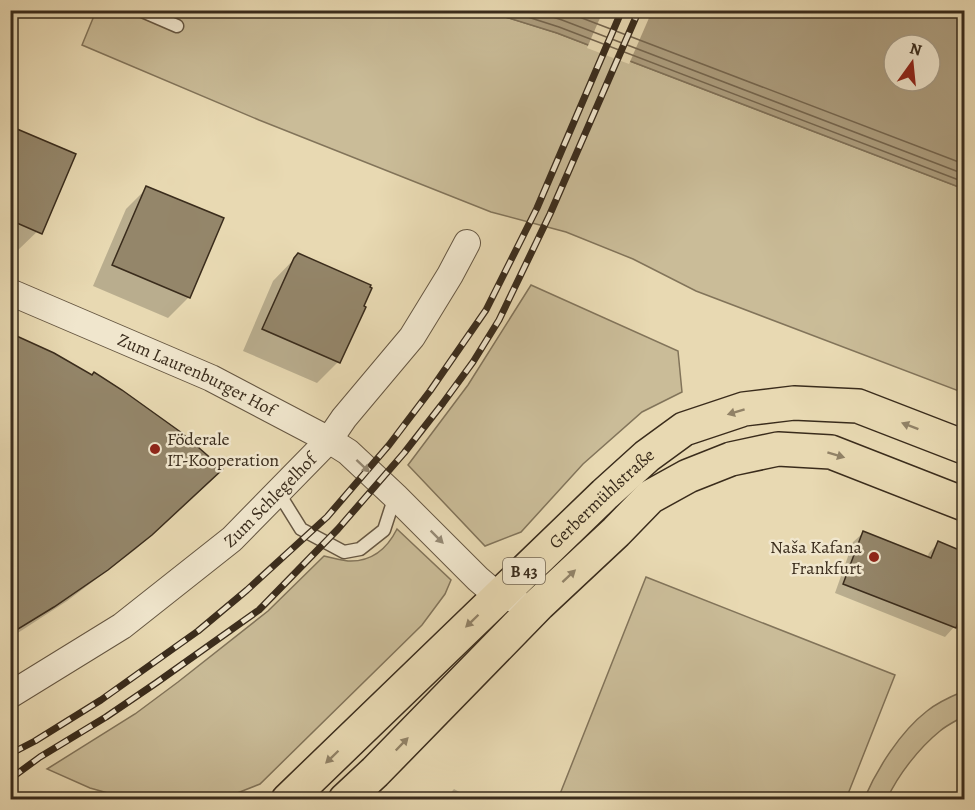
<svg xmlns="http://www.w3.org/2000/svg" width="975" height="810" font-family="Alegreya,serif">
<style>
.green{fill:#cabc98;stroke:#82745a;stroke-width:1.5}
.water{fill:#ad9e7f;stroke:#7f7057;stroke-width:1.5;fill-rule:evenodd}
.pier{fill:#e8d9b2}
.shadow{fill:#0003}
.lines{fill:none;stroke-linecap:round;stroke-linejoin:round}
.shore{stroke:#74654e;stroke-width:1.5}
.building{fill:#94866a;stroke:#3a2c1c;stroke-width:1.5}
.lane-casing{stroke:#665742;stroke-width:15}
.street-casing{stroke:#665742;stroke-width:28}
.primary-casing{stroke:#3a2c1c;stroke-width:36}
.lane{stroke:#f0e6cd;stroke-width:12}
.street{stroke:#f0e6cd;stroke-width:26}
.primary{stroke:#e8d9b2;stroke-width:33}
.rail-casing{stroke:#3a2c1c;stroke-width:7}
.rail{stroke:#f0e6cd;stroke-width:4.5;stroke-dasharray:14;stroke-linecap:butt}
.oneway{fill:#918267}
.oneway2{fill:#958974}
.poi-dot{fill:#8f2418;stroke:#f0e6cd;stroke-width:2}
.labels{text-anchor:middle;stroke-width:5;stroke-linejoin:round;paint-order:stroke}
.shield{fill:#f0e6cd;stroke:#716451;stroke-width:1.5}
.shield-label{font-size:16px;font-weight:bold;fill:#3a2c1c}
.street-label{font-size:18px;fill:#3a2c1c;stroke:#f0e6cd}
.poi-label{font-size:18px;fill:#3a2c1c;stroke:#f0e6cd;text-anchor:start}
</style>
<rect width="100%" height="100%" fill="#e8d9b2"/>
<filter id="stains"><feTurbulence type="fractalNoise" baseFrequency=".00333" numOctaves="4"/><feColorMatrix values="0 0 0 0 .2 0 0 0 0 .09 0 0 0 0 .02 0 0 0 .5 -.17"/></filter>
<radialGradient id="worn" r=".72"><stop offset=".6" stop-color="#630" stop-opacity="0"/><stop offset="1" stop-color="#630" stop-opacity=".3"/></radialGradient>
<path class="green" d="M 96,11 L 486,11 L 557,33 L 964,189 L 964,393 L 696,291 L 633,259 L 566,232 L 491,212 L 259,120 L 82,45 Z
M 531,285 L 678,351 L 682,392 L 642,412 L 583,464 L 521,532 L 485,546 L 408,465 L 468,385 Z
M 397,529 L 451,580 L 445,594 L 422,625 L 260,784 L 222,799 L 129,799 L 90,788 L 47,769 L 135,714 L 178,682 L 268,611 L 324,556 C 332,558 340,560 348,561 C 371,562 387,549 397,529 Z
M 646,577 L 895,675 L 846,799 L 558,799 Z
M 964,691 L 964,716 C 956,721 947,725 940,731 C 919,748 898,775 887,799 L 864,799 C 877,769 900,732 927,711 C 938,702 952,696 964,691 Z"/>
<path class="water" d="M 486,11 L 964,11 L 964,189 L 557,33 ZM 894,45 L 930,45 L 930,81 L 894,81 Z"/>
<path class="pier" d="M 603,11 L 652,11 L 629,64 L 587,48 Z"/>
<path class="shadow" d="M 10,127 L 44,225 L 16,252 L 10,250 Z
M 147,188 L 189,297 L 168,318 L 93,286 L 126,209 Z
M 298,255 L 338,362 L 317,383 L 243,351 L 273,281 Z
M 10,334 L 208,483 L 136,549 L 67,601 L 10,638 Z
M 863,533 L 927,558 L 929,553 L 938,543 L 964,554 L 964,627 L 956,623 L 954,627 L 945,637 L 835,593 L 853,542 Z
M 454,789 L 474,800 L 444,800 Z"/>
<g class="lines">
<path class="shore" d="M 506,10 L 559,27 L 964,182
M 531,10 L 562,20 L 964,174
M 561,10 L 964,164"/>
</g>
<path class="building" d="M 10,126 L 76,154 L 42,234 L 10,220 Z
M 146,186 L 224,218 L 190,298 L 112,265 Z
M 298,253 L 371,285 L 370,287 L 372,288 L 364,306 L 366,307 L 340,363 L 262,329 L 294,258 Z
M 10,333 L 54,353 L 92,375 L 94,372 L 122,390 L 182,433 L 223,469 L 152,535 L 108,570 L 54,607 L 10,634 Z
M 863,531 L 931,558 L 938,541 L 964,552 L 964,606 L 956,628 L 843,584 Z"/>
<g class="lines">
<g class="lane-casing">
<path id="lane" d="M 140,10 L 177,26
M 278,492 L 301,529 L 344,552 L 360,549 L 384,530 L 395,496"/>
</g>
<g class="street-casing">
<g id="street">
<path id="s1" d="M 10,292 L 211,378 L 329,440 L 348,452 L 395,496 L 478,579 L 498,596 L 515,599"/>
<path id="s2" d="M 10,695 L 122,626 L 232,539 L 329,440 L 344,418 L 412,337 L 450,275 L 467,243"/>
</g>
</g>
<g class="primary-casing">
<g id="primary">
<path id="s3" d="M 288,800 L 605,494 L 647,456 L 684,429 L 744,409 L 794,403 L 858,406 L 964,447"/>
<path d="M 345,800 L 375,772 L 539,604 L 616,532 L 650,497 L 688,476 L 731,459 L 778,449 L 831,452 L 964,504"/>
</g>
</g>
<use href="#lane" class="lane"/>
<use href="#street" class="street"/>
<use href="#primary" class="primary"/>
<g class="rail-casing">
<path id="rail" d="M 10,754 L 35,741 L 101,700 L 198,631 L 247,590 L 327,517 L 389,445 L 430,391 L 486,310 L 537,208 L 622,10
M 10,779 L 40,757 L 106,717 L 156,683 L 259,610 L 338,529 L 404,453 L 443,403 L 473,362 L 499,320 L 550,214 L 639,10"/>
</g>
<use href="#rail" class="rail"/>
</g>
<defs><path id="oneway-solid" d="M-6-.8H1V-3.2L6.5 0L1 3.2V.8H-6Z" transform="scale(1.5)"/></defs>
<g class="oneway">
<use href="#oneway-solid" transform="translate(736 412) rotate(163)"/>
<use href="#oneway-solid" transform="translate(910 426) rotate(-159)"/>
<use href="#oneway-solid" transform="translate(836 455) rotate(17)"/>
<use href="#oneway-solid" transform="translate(569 576) rotate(-43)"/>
<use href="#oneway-solid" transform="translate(472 621) rotate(136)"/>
<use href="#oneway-solid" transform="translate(402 744) rotate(-46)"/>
<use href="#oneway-solid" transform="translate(332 757) rotate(136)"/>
</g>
<g class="oneway2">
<use href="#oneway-solid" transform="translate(363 466) rotate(43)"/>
<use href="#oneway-solid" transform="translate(437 537) rotate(45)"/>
</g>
<g class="poi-dot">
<circle cx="155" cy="449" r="6"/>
<circle cx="874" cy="557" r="6"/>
</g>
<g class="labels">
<rect class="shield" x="503" y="558" width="42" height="26" rx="4.5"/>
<g class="shield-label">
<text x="524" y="577">B 43</text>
</g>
<g class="street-label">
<text dy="6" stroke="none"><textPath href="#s1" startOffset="204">Zum Laurenburger Hof</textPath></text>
<text dy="6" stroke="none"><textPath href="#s3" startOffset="435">Gerbermühlstraße</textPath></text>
<text dy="6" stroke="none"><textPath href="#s2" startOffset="326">Zum Schlegelhof</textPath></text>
</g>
<g class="poi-label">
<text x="167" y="445">Föderale<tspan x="167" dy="21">IT-Kooperation</tspan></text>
<text x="862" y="553" text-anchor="end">Naša Kafana<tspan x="862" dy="21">Frankfurt</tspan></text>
</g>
</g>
<rect width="975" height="810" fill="none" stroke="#e8d9b2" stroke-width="36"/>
<rect x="12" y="12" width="951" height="786" fill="none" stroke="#3a2c1c" stroke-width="3"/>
<rect x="18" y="18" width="939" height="774" fill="none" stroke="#3a2c1c" stroke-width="1.5"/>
<g transform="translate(912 63) rotate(15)"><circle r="28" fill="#f0e6cd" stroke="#a79c86" stroke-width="1.5"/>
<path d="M0-4.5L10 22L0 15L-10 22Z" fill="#8f2418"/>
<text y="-9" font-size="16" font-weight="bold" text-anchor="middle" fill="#3a2c1c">N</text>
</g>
<rect width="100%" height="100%" filter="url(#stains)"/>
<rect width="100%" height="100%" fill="url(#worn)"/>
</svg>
